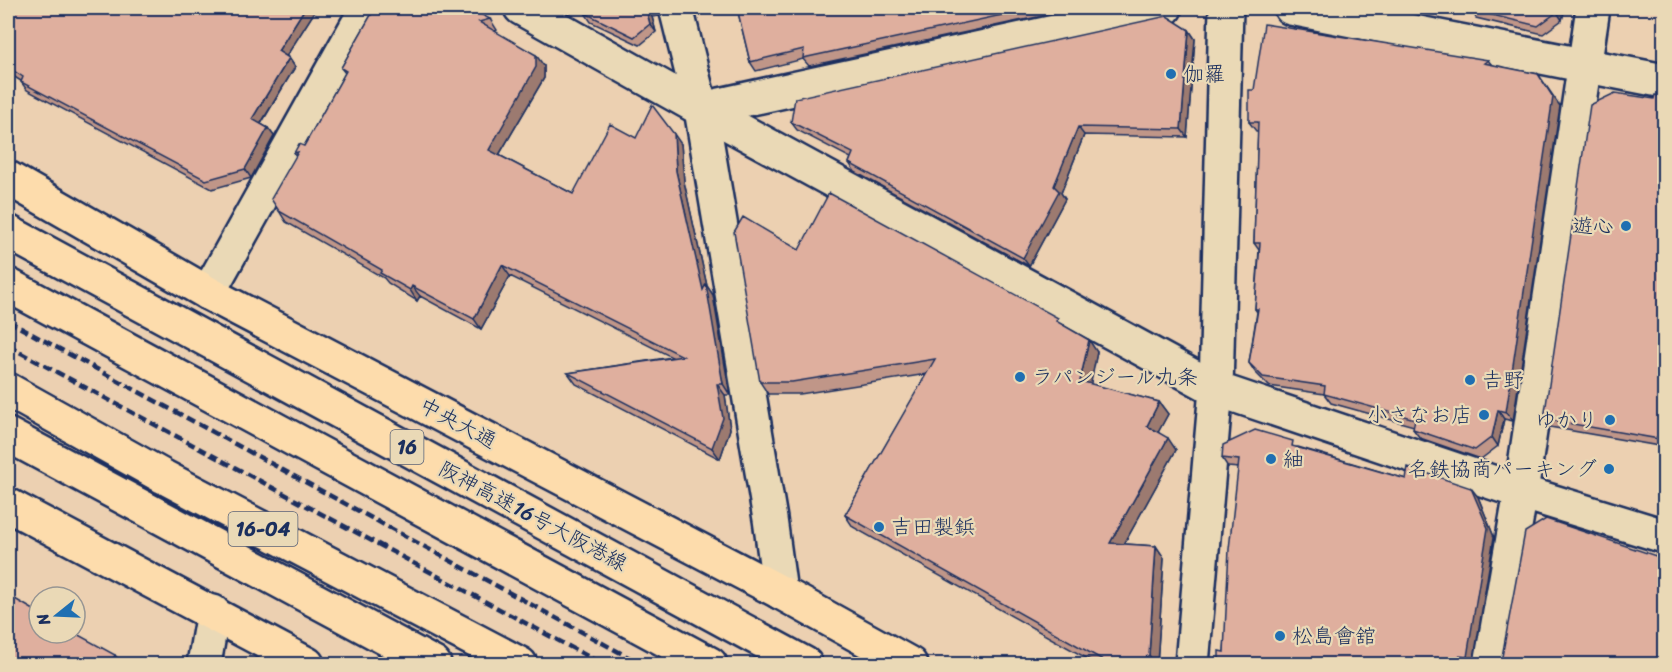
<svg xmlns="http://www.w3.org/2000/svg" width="1672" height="672" font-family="Sriracha,'Klee One',sans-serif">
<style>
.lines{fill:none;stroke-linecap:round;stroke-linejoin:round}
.street-casing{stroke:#1b2f5e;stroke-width:38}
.secondary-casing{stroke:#1b2f5e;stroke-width:38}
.primary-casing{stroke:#1b2f5e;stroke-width:38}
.highway-casing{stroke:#1b2f5e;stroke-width:38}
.street{stroke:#ead9b6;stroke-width:33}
.secondary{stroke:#ead9b6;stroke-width:33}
.primary{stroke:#fddcac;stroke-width:33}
.highway{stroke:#fddcac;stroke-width:33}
.rail{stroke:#1b2f5e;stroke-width:4.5;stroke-dasharray:9 4.5;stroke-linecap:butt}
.wall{fill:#c09688;stroke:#1b2f5e;stroke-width:1.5}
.shaded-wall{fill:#9c7a6f;stroke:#1b2f5e;stroke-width:1.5}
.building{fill:#dfaf9e;stroke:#1b2f5e;stroke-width:1.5}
.poi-dot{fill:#1f6fb2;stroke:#ead9b6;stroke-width:2}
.labels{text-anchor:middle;stroke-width:4.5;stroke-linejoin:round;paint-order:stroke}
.shield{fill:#ead9b6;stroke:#596278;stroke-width:1.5}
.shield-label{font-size:20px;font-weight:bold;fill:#1b2f5e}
.poi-label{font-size:21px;fill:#1b2f5e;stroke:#ead9b6;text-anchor:start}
.street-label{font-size:21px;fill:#1b2f5e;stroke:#ead9b6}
</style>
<rect width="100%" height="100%" fill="#ecd0b1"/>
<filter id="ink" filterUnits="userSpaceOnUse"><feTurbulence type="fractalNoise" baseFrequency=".0167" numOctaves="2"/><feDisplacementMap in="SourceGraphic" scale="12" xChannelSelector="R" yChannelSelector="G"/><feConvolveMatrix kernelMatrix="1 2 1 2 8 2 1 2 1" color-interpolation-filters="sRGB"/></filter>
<g filter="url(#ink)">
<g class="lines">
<g class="street-casing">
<path id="street" d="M 521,8 L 701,109 L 1216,389 L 1521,492 L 1664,536
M 1291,8 L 1664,81
M 204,664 L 213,612"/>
</g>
<g class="secondary-casing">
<path id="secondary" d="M 676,8 L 701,109 L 770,519 L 780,592
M 701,109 L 1165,8
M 208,293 L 367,8
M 1192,664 L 1216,389 L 1226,8
M 1491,664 L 1521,492 L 1593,8"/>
</g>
<g class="primary-casing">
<path id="primary" d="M 8,178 L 208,293 L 780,592 L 910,664
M 8,505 L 307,664"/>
</g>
<g class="highway-casing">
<path id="highway" d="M 8,232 L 805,664
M 8,285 L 710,664
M 8,390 L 164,477 L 520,664
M 8,435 L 434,664"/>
</g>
<use href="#street" class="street"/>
<use href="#secondary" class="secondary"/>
<use href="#primary" class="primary"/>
<use href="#highway" class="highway"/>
<path class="rail" d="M 8,321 L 641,664
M 8,346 L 602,664"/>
</g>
<path class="wall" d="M 8,8 L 317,8 L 286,56 L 289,58 L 295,67 L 261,124 L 268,128 L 274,136 L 251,178 L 212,189 L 27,90 L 21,82 L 21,81 L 8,73 Z
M 375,8 L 490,19 L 497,30 L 494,31 L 544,66 L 544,78 L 499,155 L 573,194 L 636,138 L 681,144 L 684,182 L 707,286 L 713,295 L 730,395 L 725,395 L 730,429 L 720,459 L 576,384 L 568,373 L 672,357 L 510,276 L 481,329 L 420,296 L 417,301 L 388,283 L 384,278 L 286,222 L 279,211 L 296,156 L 294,153 L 304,146 L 345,73 L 341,68 Z
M 563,8 L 658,8 L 659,16 L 652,17 L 656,32 L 640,45 L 591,22 L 585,13 L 584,8 L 566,12 Z
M 737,8 L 1079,8 L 809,66 L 803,59 L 756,71 L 750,62 Z
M 1443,8 L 1565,8 L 1562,20 L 1543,34 L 1476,18 L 1474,14 Z
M 1189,30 L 1195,39 L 1187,137 L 1084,135 L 1061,193 L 1065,199 L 1029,266 L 855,172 L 849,163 L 851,158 L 797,130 L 791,122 Z
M 1488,60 L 1491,64 L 1560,106 L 1513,421 L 1504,419 L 1498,446 L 1481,459 L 1420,438 L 1413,429 L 1414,426 L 1331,403 L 1324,394 L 1269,386 L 1255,372 L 1249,363 L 1257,312 L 1255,309 L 1259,250 L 1254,243 L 1258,131 L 1256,131 L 1249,122 L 1254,90 Z
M 1665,97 L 1665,447 L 1550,427 L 1544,419 L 1654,99 Z
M 799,250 L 1063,325 L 1097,352 L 1090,384 L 1159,402 L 1168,414 L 1158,432 L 1176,450 L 1124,544 L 1156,546 L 1164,558 L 1157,664 L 1097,664 L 853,527 L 845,515 L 927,374 L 800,394 L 768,394 L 760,382 Z
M 1298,447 L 1406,479 L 1478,497 L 1494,537 L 1473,664 L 1219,664 L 1224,652 L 1239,468 L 1228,467 L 1222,458 Z
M 1501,662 L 1665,664 L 1503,664 Z"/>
<path class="shaded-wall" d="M 305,8 L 317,8 L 284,60 L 278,51 Z
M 653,8 L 658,8 L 659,16 Z
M 1558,8 L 1565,8 L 1562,20 L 1557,12 Z
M 646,9 L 652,17 L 656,32 L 650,24 Z
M 1189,30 L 1195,39 L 1187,137 L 1181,129 Z
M 536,55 L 544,66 L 544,78 L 496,160 L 489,150 Z
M 289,58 L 295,67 L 258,128 L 252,119 Z
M 1538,74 L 1560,106 L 1513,421 L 1506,412 Z
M 1078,127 L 1084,135 L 1061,193 L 1065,199 L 1029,266 L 1023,258 Z
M 268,128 L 274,136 L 251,178 L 245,169 Z
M 674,134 L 681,144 L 684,182 L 707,286 L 713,295 L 730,395 L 723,384 L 676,171 Z
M 502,265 L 510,276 L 481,329 L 474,319 Z
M 412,286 L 420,296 L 417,301 L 410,290 Z
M 1089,340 L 1097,352 L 1089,393 L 1080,381 Z
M 717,384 L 725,395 L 730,429 L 720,459 L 712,448 Z
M 1159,402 L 1168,414 L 1155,438 L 1147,426 Z
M 1498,410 L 1504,419 L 1498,446 L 1492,437 Z
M 1168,438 L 1176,450 L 1118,555 L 1110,543 Z
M 1471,488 L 1478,497 L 1494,537 L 1473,664 L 1472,664 L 1467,657 Z
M 1156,546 L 1164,558 L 1157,664 L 1155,664 L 1149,655 Z
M 115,655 L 122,664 L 110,664 Z
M 1459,656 L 1465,664 L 1458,664 Z"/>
<path class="building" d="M 8,8 L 305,8 L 278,51 L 289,58 L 252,119 L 268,128 L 245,169 L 206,180 L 21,82 L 23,77 L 8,67 Z
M 375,8 L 469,8 L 490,19 L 479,22 L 536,55 L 536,67 L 489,150 L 573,194 L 610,124 L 636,138 L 652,105 L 674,134 L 676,171 L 703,290 L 706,284 L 723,384 L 717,384 L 723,418 L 712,448 L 568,373 L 683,356 L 502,265 L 474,319 L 412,286 L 410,290 L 380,273 L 382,270 L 279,211 L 271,199 L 298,152 L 294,153 L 299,144 L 304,146 L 346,71 L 341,68 Z
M 584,8 L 652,8 L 646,9 L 650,24 L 634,37 L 585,13 Z
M 737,8 L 1034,8 L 803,58 L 804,49 L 750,62 Z
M 1471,8 L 1558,8 L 1557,12 L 1538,26 L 1471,10 Z
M 1167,16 L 1189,30 L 1181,129 L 1078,127 L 1054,186 L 1059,191 L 1023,258 L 849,163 L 853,153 L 791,122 L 795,98 Z
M 1264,24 L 1488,60 L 1484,63 L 1538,74 L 1553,97 L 1506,412 L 1498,410 L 1492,437 L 1475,450 L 1413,429 L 1415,419 L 1324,394 L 1325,386 L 1263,377 L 1249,363 L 1258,309 L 1255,309 L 1260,243 L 1254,243 L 1258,122 L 1249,122 L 1249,90 L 1254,90 Z
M 1615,93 L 1654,99 L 1655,95 L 1665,97 L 1665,440 L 1544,419 L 1590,105 Z
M 829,193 L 1058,318 L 1056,321 L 1089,340 L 1080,381 L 1159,402 L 1147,426 L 1168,438 L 1110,543 L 1156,546 L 1149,655 L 1138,664 L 1110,664 L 845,515 L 935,359 L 792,382 L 760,382 L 734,232 L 743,217 L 799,250 Z
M 1255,430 L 1293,441 L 1292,446 L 1406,479 L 1408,467 L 1471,488 L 1488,528 L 1467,657 L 1459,656 L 1458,664 L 1219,664 L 1219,651 L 1224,652 L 1229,549 L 1239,460 L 1222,458 L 1223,445 Z
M 1546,519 L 1665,559 L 1665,664 L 1516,664 L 1516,663 L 1501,662 L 1525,532 Z
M 8,595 L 39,613 L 39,633 L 75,633 L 115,655 L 110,664 L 8,664 Z"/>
</g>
<g class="poi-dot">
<circle cx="1171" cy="74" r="6"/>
<circle cx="1626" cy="226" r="6"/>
<circle cx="1020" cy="377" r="6"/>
<circle cx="1470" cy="380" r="6"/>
<circle cx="1484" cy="415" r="6"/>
<circle cx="1610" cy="420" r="6"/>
<circle cx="1271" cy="459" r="6"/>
<circle cx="1609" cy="469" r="6"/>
<circle cx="879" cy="527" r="6"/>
<circle cx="1280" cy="636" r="6"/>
</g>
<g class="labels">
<g class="shield">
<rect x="390.5" y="430" width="33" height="34" rx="4.5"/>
<rect x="228.5" y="512" width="69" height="34" rx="4.5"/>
</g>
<g class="shield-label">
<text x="407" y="454">16</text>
<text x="263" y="536">16-04</text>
</g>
<g class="poi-label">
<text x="1183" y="81">伽羅</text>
<text x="1614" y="233" text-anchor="end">遊心</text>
<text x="1032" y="384">ラパンジール九条</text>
<text x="1482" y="387">𠮷野</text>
<text x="1472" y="422" text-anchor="end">小さなお店</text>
<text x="1598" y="427" text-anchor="end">ゆかり</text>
<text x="1283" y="466">紬</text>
<text x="1597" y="476" text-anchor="end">名鉄協商パーキング</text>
<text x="891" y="534">吉田製鋲</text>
<text x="1292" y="643">松島會舘</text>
</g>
<g class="street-label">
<text transform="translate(458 423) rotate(28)" y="7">中央大通</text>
<text transform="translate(533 516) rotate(28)" y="7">阪神高速16号大阪港線</text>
</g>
</g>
<rect width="1672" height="672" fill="none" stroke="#ead9b6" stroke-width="30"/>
<rect x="15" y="15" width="1642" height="642" fill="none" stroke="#1b2f5e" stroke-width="2" filter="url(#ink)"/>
<g transform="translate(57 615) rotate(252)"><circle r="28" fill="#ead9b6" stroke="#979593" stroke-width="1.5"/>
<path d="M0-4.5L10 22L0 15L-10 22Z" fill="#1f6fb2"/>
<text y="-9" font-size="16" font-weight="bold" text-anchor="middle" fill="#1b2f5e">N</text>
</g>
</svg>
